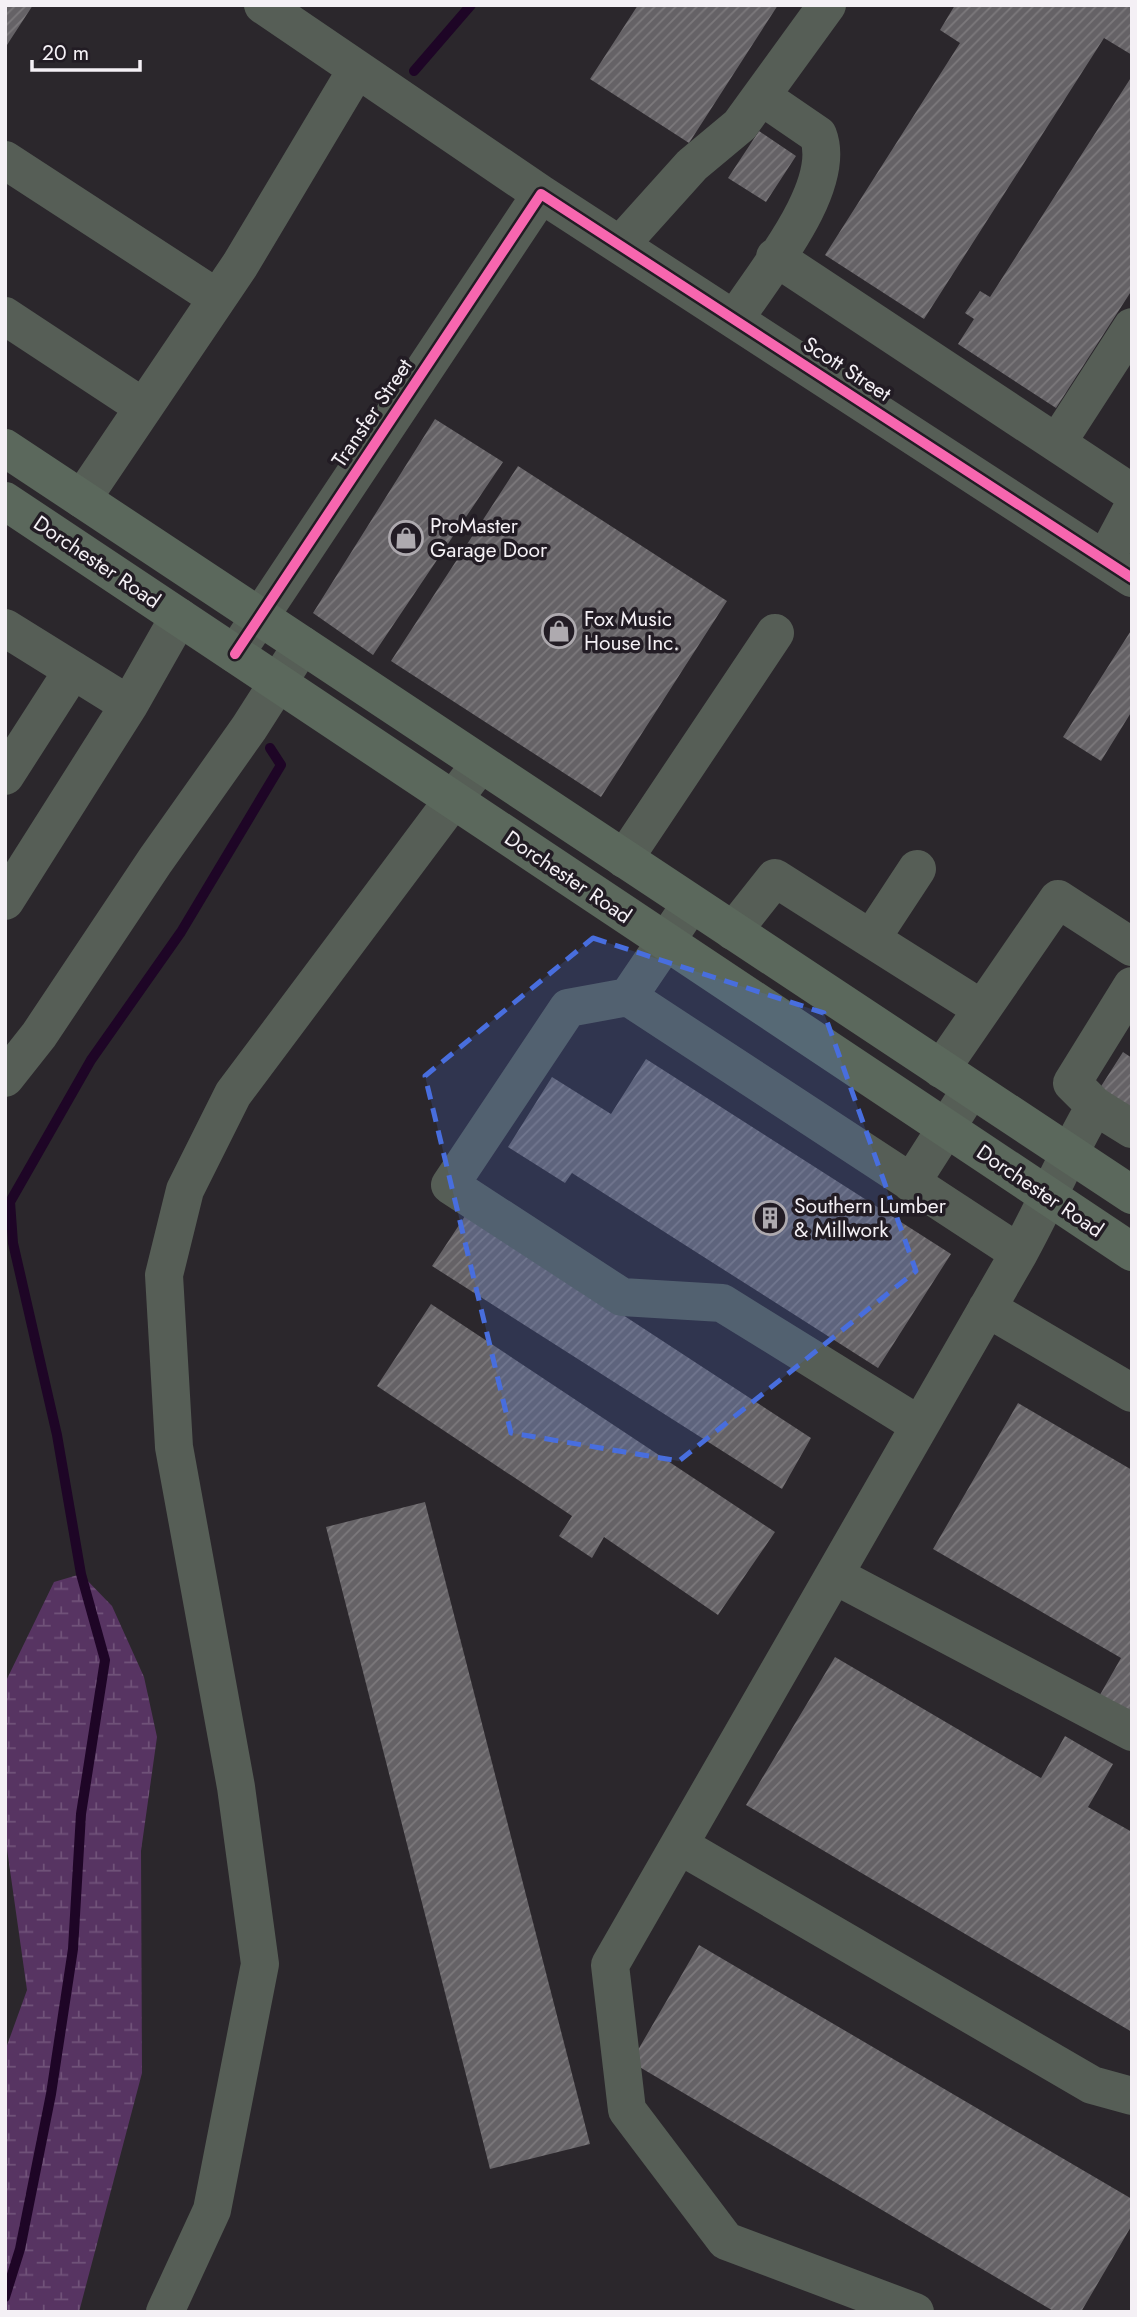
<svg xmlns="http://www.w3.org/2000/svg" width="1137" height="2317" font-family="Jost,sans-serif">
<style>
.wetland{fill:url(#wetland-marsh)}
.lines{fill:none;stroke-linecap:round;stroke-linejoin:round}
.stream{stroke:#1e0526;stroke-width:10}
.building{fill:url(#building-hatch)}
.minor{stroke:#565e56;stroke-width:38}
.major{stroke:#5b685c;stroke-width:38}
.cycleway-casing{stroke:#221c24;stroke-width:15}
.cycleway{stroke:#f766af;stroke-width:10}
.marked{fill:#486ede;fill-opacity:0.2;stroke:#486ede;stroke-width:5;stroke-dasharray:14 9;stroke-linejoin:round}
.labels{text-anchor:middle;stroke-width:7;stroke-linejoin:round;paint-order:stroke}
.street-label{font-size:21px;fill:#f4f0f5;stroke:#221c24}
.poi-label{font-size:21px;fill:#f4f0f5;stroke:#221c24;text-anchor:start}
</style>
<defs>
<pattern id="wetland-marsh" width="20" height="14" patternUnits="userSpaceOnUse" patternTransform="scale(1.75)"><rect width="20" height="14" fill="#573462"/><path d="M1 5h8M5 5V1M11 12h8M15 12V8" fill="none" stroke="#705279"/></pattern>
<pattern id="building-hatch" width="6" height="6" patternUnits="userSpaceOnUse" patternTransform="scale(1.75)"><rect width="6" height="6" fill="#656266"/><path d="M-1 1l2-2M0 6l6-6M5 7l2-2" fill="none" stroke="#7c797c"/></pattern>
</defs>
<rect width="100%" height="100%" fill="#2b272c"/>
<path class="wetland" d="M 81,1574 L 112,1606 L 144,1677 L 157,1737 L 141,1851 L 142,2073 L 79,2312 L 5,2312 L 5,2051 L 27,1990 L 5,1835 L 5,1683 L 54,1582 Z"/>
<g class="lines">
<path class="stream" d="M 414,71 L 471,5
M 5,2297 L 20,2249 L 51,2094 L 73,1949 L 81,1814 L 105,1660 L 81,1574 L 57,1435 L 13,1243 L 10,1202 L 91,1060 L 181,932 L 281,765 L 270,748"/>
</g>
<path class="building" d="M 5,5 L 33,5 L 5,48 Z
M 638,5 L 778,5 L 689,143 L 590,79 Z
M 955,5 L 1132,5 L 1132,55 L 1104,38 L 924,319 L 825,255 L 960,43 L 940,30 Z
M 1132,76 L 1132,290 L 1056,408 L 958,344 L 974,319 L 965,313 L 980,291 L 990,297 Z
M 759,131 L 796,156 L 766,202 L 728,178 Z
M 435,419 L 503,462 L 373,655 L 313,613 Z
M 518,466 L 727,601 L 601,797 L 391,661 Z
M 1132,629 L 1132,711 L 1101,761 L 1063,737 Z
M 1123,1052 L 1132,1058 L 1132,1112 L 1098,1091 Z
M 646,1059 L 951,1254 L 878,1368 L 572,1173 L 565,1183 L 508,1147 L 552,1077 L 611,1114 Z
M 467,1213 L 811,1438 L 782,1489 L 432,1266 Z
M 431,1304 L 775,1532 L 718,1615 L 604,1537 L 592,1558 L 559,1536 L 572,1516 L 377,1386 Z
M 1018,1403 L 1132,1470 L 1132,1720 L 1097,1700 L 1121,1658 L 933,1549 Z
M 425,1502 L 590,2144 L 490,2169 L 326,1527 Z
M 835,1657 L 1041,1778 L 1065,1736 L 1113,1764 L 1088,1807 L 1132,1832 L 1132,2032 L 746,1805 Z
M 699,1945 L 1132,2199 L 1132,2225 L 1081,2312 L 1055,2312 L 631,2062 Z"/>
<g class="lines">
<path class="minor" d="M 263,5 L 541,194 L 1132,578
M 5,160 L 217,298
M 620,245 L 692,165 L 740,125 L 827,5
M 775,257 L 1132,493
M 5,316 L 143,407
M 735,319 C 763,275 838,187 818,135 L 761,96
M 1057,443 L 1132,327
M 82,499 L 240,265 L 357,69
M 1105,560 L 1132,509
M 5,628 L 129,705
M 235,654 L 541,194
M 5,776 L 73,670
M 624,859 L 775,633
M 5,901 L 129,705 L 179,617
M 691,904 L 628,997 L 568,1008 L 450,1185 L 622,1297 L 722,1303 L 919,1425
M 733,931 L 775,878 L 871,939 L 917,869
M 871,939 L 982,1009
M 1132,986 L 1072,1083 L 1095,1106 L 1132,1129
M 628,997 L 1019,1253
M 941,1069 L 1058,899 L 1132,947
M 5,1078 L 39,1035 L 155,861 L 249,728 L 302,645
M 911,1183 L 971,1089
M 987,1308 L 1132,1393
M 834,1575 L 1132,1732
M 679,1845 L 1092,2085 L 1132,2096
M 165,2312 L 212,2210 L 260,1964 L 236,1787 L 174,1447 L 164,1275 L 185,1190 L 233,1094 L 480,764
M 915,2312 L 726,2241 L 627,2110 L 610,1965 L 1019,1253 C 1046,1204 1067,1154 1095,1106"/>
<path class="major" d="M 5,448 L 1132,1195
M 5,501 L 1132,1252"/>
<g class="cycleway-casing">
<path id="cycleway" d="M 235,654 L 541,194 L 1132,578"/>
</g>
<use href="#cycleway" class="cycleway"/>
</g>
<path class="marked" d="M 593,938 L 824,1013 L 916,1271 L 679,1461 L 511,1433 L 425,1076 Z"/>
<defs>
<g id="shop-ring" transform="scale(1.75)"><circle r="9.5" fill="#221c24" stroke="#aeaaaf" stroke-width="1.5"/><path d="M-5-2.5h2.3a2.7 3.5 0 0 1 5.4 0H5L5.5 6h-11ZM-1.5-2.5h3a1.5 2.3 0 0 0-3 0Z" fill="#aeaaaf"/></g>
<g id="building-ring" transform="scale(1.75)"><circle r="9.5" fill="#221c24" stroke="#aeaaaf" stroke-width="1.5"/><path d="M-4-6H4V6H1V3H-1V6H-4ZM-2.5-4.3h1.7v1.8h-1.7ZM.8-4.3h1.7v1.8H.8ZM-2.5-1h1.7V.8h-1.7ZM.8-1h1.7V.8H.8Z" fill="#aeaaaf"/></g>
</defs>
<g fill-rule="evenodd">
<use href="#shop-ring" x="406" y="538"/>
<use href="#shop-ring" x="559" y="631"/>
<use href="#building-ring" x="770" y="1218"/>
</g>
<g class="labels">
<g class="street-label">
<text transform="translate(847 369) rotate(33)" y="7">Scott Street</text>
<text transform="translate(372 413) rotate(-56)" y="7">Transfer Street</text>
<text transform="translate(97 562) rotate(34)" y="7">Dorchester Road</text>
<text transform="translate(568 877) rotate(34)" y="7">Dorchester Road</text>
<text transform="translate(1040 1191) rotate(34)" y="7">Dorchester Road</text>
</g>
<g class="poi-label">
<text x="430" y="533">ProMaster<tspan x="430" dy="24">Garage Door</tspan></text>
<text x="584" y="626">Fox Music<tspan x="584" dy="24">House Inc.</tspan></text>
<text x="794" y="1213">Southern Lumber<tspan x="794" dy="24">&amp; Millwork</tspan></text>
</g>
</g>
<rect width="1137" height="2317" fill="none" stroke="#f4f0f5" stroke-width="14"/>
<path d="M32 60v10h108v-10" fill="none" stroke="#f4f0f5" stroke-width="3.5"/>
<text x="42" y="60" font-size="21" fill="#f4f0f5" stroke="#221c24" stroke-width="5" paint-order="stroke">20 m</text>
</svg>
